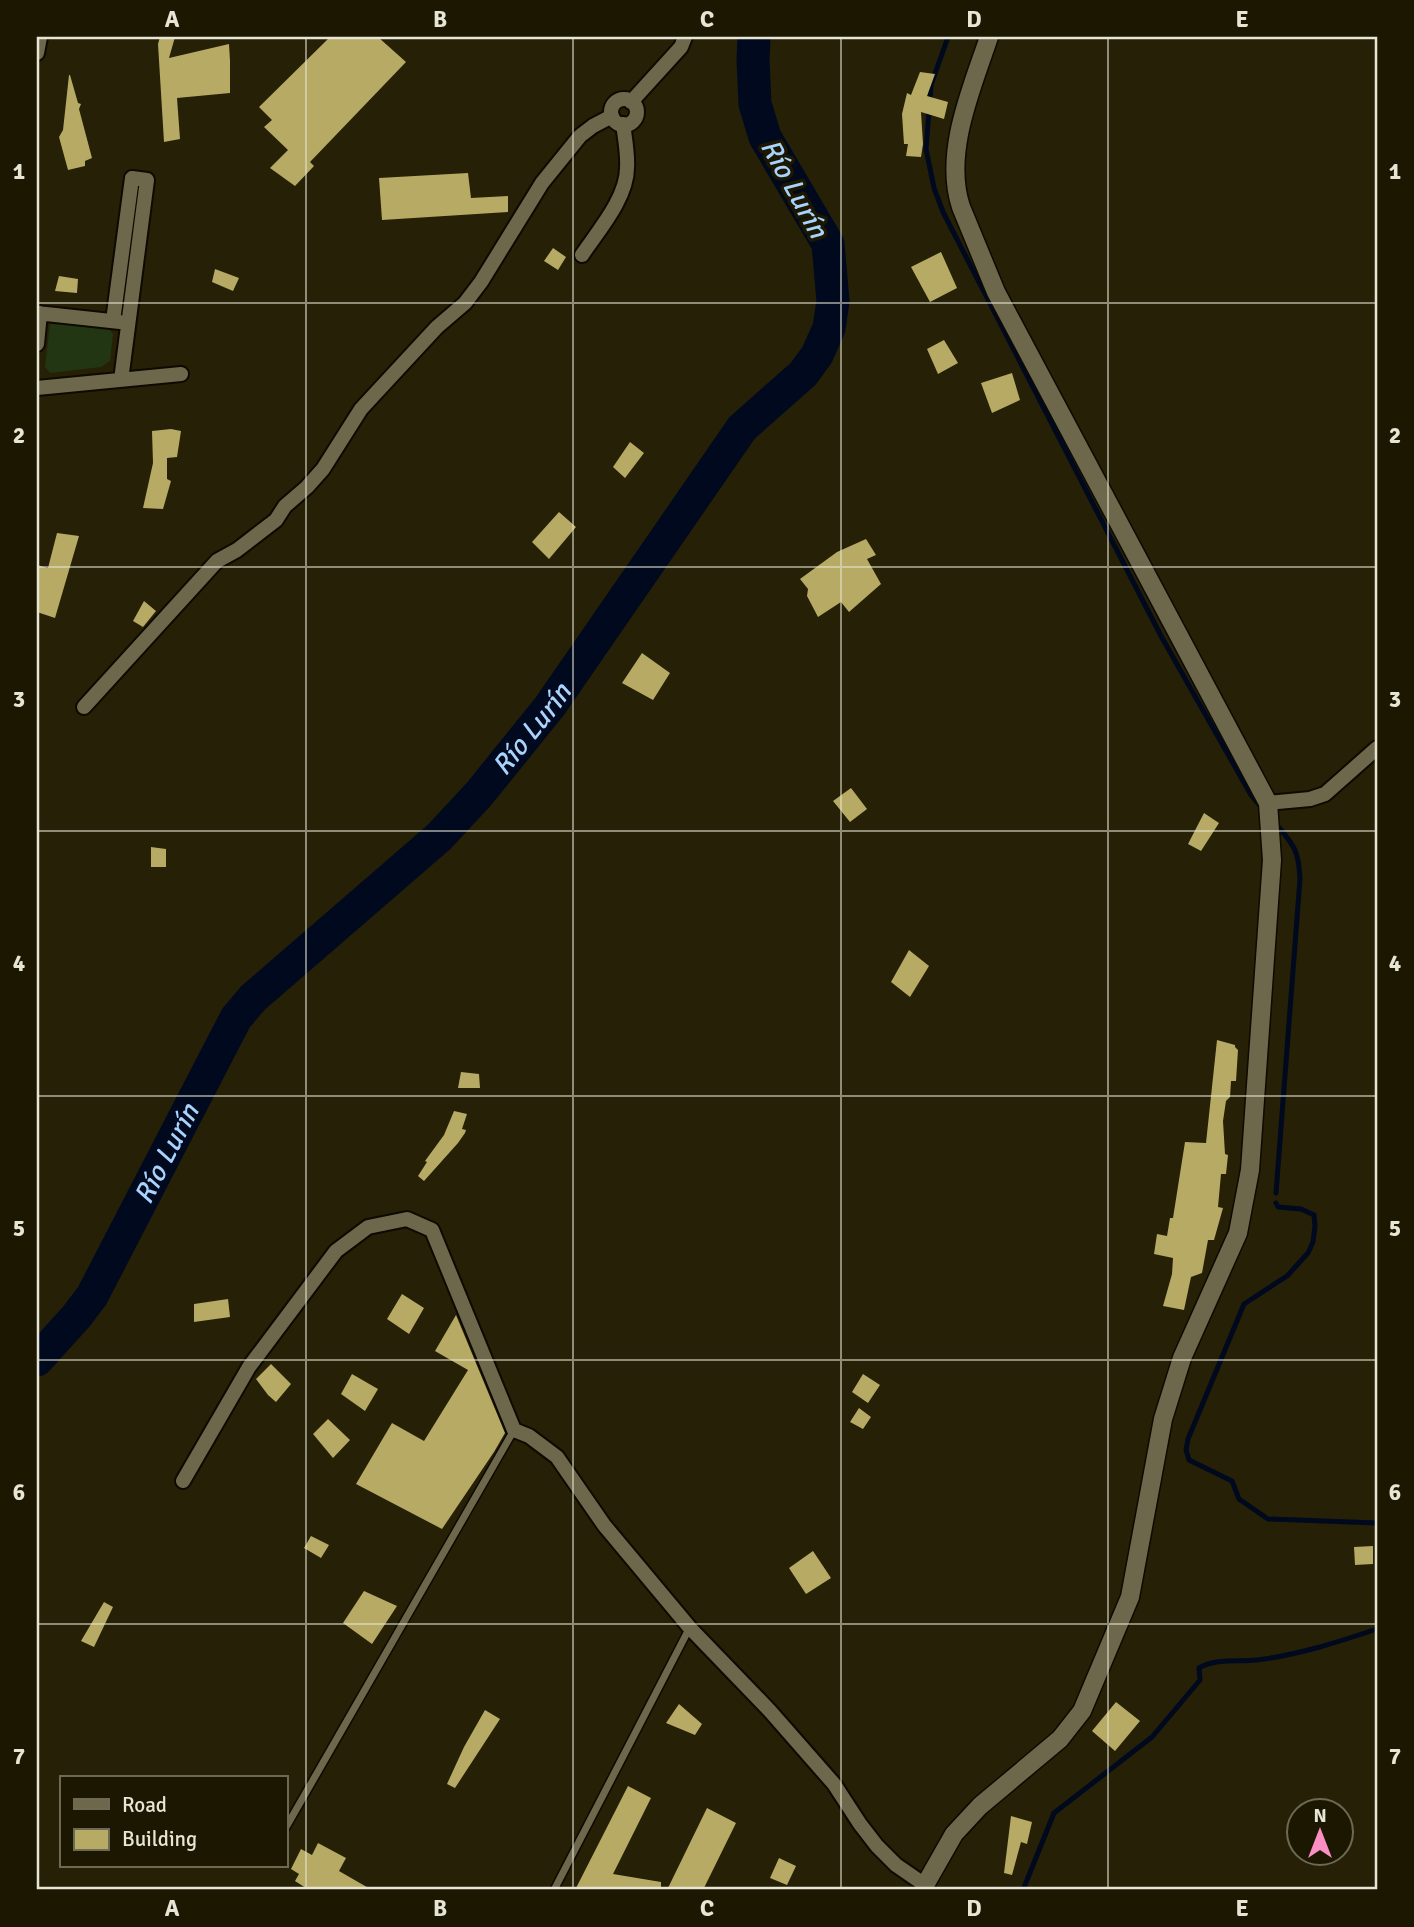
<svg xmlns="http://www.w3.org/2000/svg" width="1414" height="1927" font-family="Signika,sans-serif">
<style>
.green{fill:#223613}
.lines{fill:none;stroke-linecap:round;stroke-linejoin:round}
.stream{stroke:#00091e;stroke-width:5}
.river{stroke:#00091e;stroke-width:33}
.building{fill:#b7aa65}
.service-casing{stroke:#0e0a00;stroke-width:10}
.minor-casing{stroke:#0e0a00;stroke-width:18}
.tertiary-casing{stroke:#0e0a00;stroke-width:21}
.service{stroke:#6d684c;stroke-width:7}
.minor{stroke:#6d684c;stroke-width:14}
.tertiary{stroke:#6d684c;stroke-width:18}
.grid{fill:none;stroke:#e7e5d5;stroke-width:2;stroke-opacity:0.55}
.labels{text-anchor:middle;stroke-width:7;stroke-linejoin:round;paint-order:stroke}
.water-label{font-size:28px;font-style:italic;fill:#a9d3fc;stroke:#1c1700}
.neatline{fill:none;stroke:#e7e5d5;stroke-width:2.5}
.grid-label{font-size:23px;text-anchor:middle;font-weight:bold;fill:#e7e5d5}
</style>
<rect width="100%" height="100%" fill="#252006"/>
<path class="green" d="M 50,324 L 108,327 L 113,334 L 110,361 L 101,367 L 50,373 L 45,367 Z"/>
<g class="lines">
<path class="stream" d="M 948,37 L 931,85 L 926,149 L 934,188 L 943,212 L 1161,636 L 1251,795 L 1261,807
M 1276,824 C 1294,845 1299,851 1300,879 L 1276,1193
M 1276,1203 L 1278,1207 L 1301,1209 L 1314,1215 L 1315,1226 L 1313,1242 L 1308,1253 L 1287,1276 L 1244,1304 L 1188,1439 L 1186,1450 L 1189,1460 L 1232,1481 L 1239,1499 L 1268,1519 L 1377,1523
M 1023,1890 L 1054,1813 L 1152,1737 L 1200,1680 L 1199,1668 C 1216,1658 1237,1662 1257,1660 C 1298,1655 1338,1642 1377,1629"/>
<path class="river" id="s1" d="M 37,1360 L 76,1317 L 92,1296 L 236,1018 L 253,998 L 439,837 L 479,794 L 550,706 L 742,428 L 803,374 L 817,355 L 829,328 L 833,301 L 828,244 L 765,137 L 755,104 L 753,60 L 754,37"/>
</g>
<path class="building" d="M 160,37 L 175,37 L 169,58 L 229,44 L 230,61 L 230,93 L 177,98 L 180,139 L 164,142 L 158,44 Z
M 330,37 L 378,37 L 406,62 L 310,162 L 314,166 L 295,186 L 270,168 L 288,150 L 264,127 L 272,120 L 259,107 Z
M 920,72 L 935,74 L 927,96 L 948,102 L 944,119 L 921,112 L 923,144 L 921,157 L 906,156 L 908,144 L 904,144 L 902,114 L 907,93 L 911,95 Z
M 69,75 L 70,75 L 78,103 L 81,104 L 79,109 L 92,158 L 85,161 L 85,166 L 68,170 L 59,137 L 63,130 Z
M 468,173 L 471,198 L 508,196 L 508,212 L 382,220 L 379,178 Z
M 553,248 L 566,257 L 558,270 L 544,261 Z
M 941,252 L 957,288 L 930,302 L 911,267 Z
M 215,269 L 239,278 L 233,291 L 212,282 Z
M 59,276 L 78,279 L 77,293 L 55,291 Z
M 944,340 L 958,363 L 938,374 L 927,349 Z
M 1012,373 L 1020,400 L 992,413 L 981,383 Z
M 171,429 L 181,431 L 177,457 L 167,458 L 167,479 L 171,481 L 163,509 L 143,508 L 153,463 L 152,431 Z
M 630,442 L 644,453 L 625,478 L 613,467 Z
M 559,512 L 576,527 L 549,559 L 532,542 Z
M 57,533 L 79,536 L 55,618 L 37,612 L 37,565 L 48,568 Z
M 866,539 L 876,555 L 867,559 L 881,584 L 849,612 L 841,602 L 818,617 L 807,596 L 808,589 L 800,579 L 837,552 Z
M 144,601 L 156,611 L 143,627 L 133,621 Z
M 642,653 L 670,673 L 653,700 L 622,683 Z
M 851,788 L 867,809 L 850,822 L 833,801 Z
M 1204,813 L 1219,823 L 1201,851 L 1188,844 Z
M 151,847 L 166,849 L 166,867 L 151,867 Z
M 909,950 L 929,966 L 910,997 L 891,982 Z
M 1217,1040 L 1235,1045 L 1235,1047 L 1238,1050 L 1236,1081 L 1231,1081 L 1230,1097 L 1226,1101 L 1223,1121 L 1225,1154 L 1228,1155 L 1226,1174 L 1221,1174 L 1218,1207 L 1223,1208 L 1214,1240 L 1208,1240 L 1202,1273 L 1191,1277 L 1184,1310 L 1163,1306 L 1172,1274 L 1173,1258 L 1154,1254 L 1157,1234 L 1167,1236 L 1170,1218 L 1173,1218 L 1185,1142 L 1206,1143 Z
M 461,1072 L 479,1074 L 480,1088 L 458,1088 Z
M 454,1111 L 467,1114 L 462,1129 L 466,1130 L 465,1133 L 458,1143 L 424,1181 L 418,1176 L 427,1162 L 425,1161 L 444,1135 Z
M 402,1294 L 424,1308 L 409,1334 L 387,1319 Z
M 228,1299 L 230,1317 L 194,1322 L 194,1304 Z
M 456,1315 L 505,1433 L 494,1452 L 442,1529 L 356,1484 L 392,1423 L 424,1441 L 468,1370 L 435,1351 Z
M 271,1364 L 291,1384 L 276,1402 L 268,1395 L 256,1379 Z
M 352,1374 L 378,1389 L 365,1411 L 341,1394 Z
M 863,1374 L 880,1385 L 868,1403 L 852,1392 Z
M 859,1408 L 871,1417 L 863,1429 L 850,1422 Z
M 328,1419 L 350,1440 L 333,1458 L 313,1434 Z
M 311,1536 L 329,1545 L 321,1558 L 304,1548 Z
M 1373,1546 L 1373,1564 L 1355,1565 L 1354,1547 Z
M 813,1551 L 831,1578 L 806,1594 L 789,1568 Z
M 364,1591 L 397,1606 L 372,1644 L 343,1623 Z
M 104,1602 L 113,1607 L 94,1647 L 81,1641 Z
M 1116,1702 L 1140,1721 L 1115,1751 L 1092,1731 Z
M 679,1704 L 702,1724 L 695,1735 L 666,1723 Z
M 485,1710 L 500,1719 L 455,1788 L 447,1784 L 464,1747 Z
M 628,1786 L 651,1798 L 613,1874 L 661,1882 L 661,1890 L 575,1890 Z
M 707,1808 L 736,1823 L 703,1890 L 667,1890 Z
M 1011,1816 L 1032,1822 L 1027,1844 L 1021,1842 L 1012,1875 L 1004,1873 Z
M 318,1843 L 346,1858 L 339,1871 L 372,1890 L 309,1890 L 295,1881 L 299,1874 L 291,1869 L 301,1849 L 312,1855 Z
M 779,1858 L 796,1866 L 787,1885 L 770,1878 Z"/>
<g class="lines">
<g class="service-casing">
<path id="service" d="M 285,1829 L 514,1430
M 554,1890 L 689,1629"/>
</g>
<g class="minor-casing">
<path id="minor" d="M 37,53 L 40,37
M611 112a13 13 0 1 1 26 0a13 13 0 1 1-26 0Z
M 631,102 L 681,47 L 685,37
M 582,255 C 598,231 627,198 627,168 C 628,154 625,139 623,124
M 37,313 L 120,322
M 113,321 L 132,178 L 147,180 L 121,380
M 37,344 L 40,313
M 37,388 L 181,374
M 84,707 L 217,561 L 237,550 L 276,520 L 285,506 L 307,487 L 323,469 L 361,409 L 437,327 L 465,303 L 481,282 L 542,183 L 580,136 L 593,126 L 612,116
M 1268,803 L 1310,799 L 1325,794 L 1377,748
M 183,1481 L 249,1367 L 336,1251 L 368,1227 L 407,1219 L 432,1230 L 514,1430 L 529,1436 L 557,1457 L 604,1525 L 690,1628 L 770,1711 L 834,1784 L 860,1824 L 877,1846 L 896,1865 L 925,1885"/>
</g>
<g class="tertiary-casing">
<path id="tertiary" d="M 924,1890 L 925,1885 L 954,1834 L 980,1806 L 1060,1739 L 1082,1711 L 1130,1597 L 1163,1419 L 1182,1358 L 1238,1233 L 1250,1170 L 1272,860 L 1268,803 L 996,292 L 961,207 C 943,153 972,88 989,37"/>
</g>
<use href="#service" class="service"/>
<use href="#minor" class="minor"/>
<use href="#tertiary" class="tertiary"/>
</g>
<path class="grid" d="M 306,37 L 306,1890M 573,37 L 573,1890M 841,37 L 841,1890M 1108,37 L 1108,1890M 37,303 L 1377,303M 37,567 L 1377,567M 37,831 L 1377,831M 37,1096 L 1377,1096M 37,1360 L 1377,1360M 37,1624 L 1377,1624"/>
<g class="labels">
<g class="water-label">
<text transform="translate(795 188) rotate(61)" y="10">Río Lurín</text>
<text dy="10" stroke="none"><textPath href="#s1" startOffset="812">Río Lurín</textPath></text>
<text dy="10" stroke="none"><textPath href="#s1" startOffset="245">Río Lurín</textPath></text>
</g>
</g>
<rect width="1414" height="1927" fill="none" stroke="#1c1700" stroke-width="77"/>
<rect x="60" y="1776" width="228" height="91" fill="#1c1700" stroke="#6d6955" stroke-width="2"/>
<rect x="74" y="1799" width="35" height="10" fill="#6d684c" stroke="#6d6955" stroke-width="2"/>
<text x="122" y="1812" font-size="21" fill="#e7e5d5">Road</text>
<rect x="74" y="1829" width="35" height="21" fill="#b7aa65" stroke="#6d6955" stroke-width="2"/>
<text x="122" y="1846" font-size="21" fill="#e7e5d5">Building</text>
<g transform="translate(1320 1832)"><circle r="33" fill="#1c1700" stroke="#6d6955" stroke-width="2"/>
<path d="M0-5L12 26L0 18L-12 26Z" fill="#fb8fc4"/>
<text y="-10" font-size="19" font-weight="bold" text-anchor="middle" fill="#e7e5d5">N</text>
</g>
<rect x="38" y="38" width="1338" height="1850" class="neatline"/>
<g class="grid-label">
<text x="172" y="27">A</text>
<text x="440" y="27">B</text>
<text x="707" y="27">C</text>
<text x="974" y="27">D</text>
<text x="1242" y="27">E</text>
<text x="19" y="179">1</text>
<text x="1395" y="179">1</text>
<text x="19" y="443">2</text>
<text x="1395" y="443">2</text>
<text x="19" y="707">3</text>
<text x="1395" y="707">3</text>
<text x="19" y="971">4</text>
<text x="1395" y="971">4</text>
<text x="19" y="1236">5</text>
<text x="1395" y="1236">5</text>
<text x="19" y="1500">6</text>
<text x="1395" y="1500">6</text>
<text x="19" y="1764">7</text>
<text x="1395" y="1764">7</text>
<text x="172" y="1916">A</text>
<text x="440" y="1916">B</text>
<text x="707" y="1916">C</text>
<text x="974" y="1916">D</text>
<text x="1242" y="1916">E</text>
</g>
</svg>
